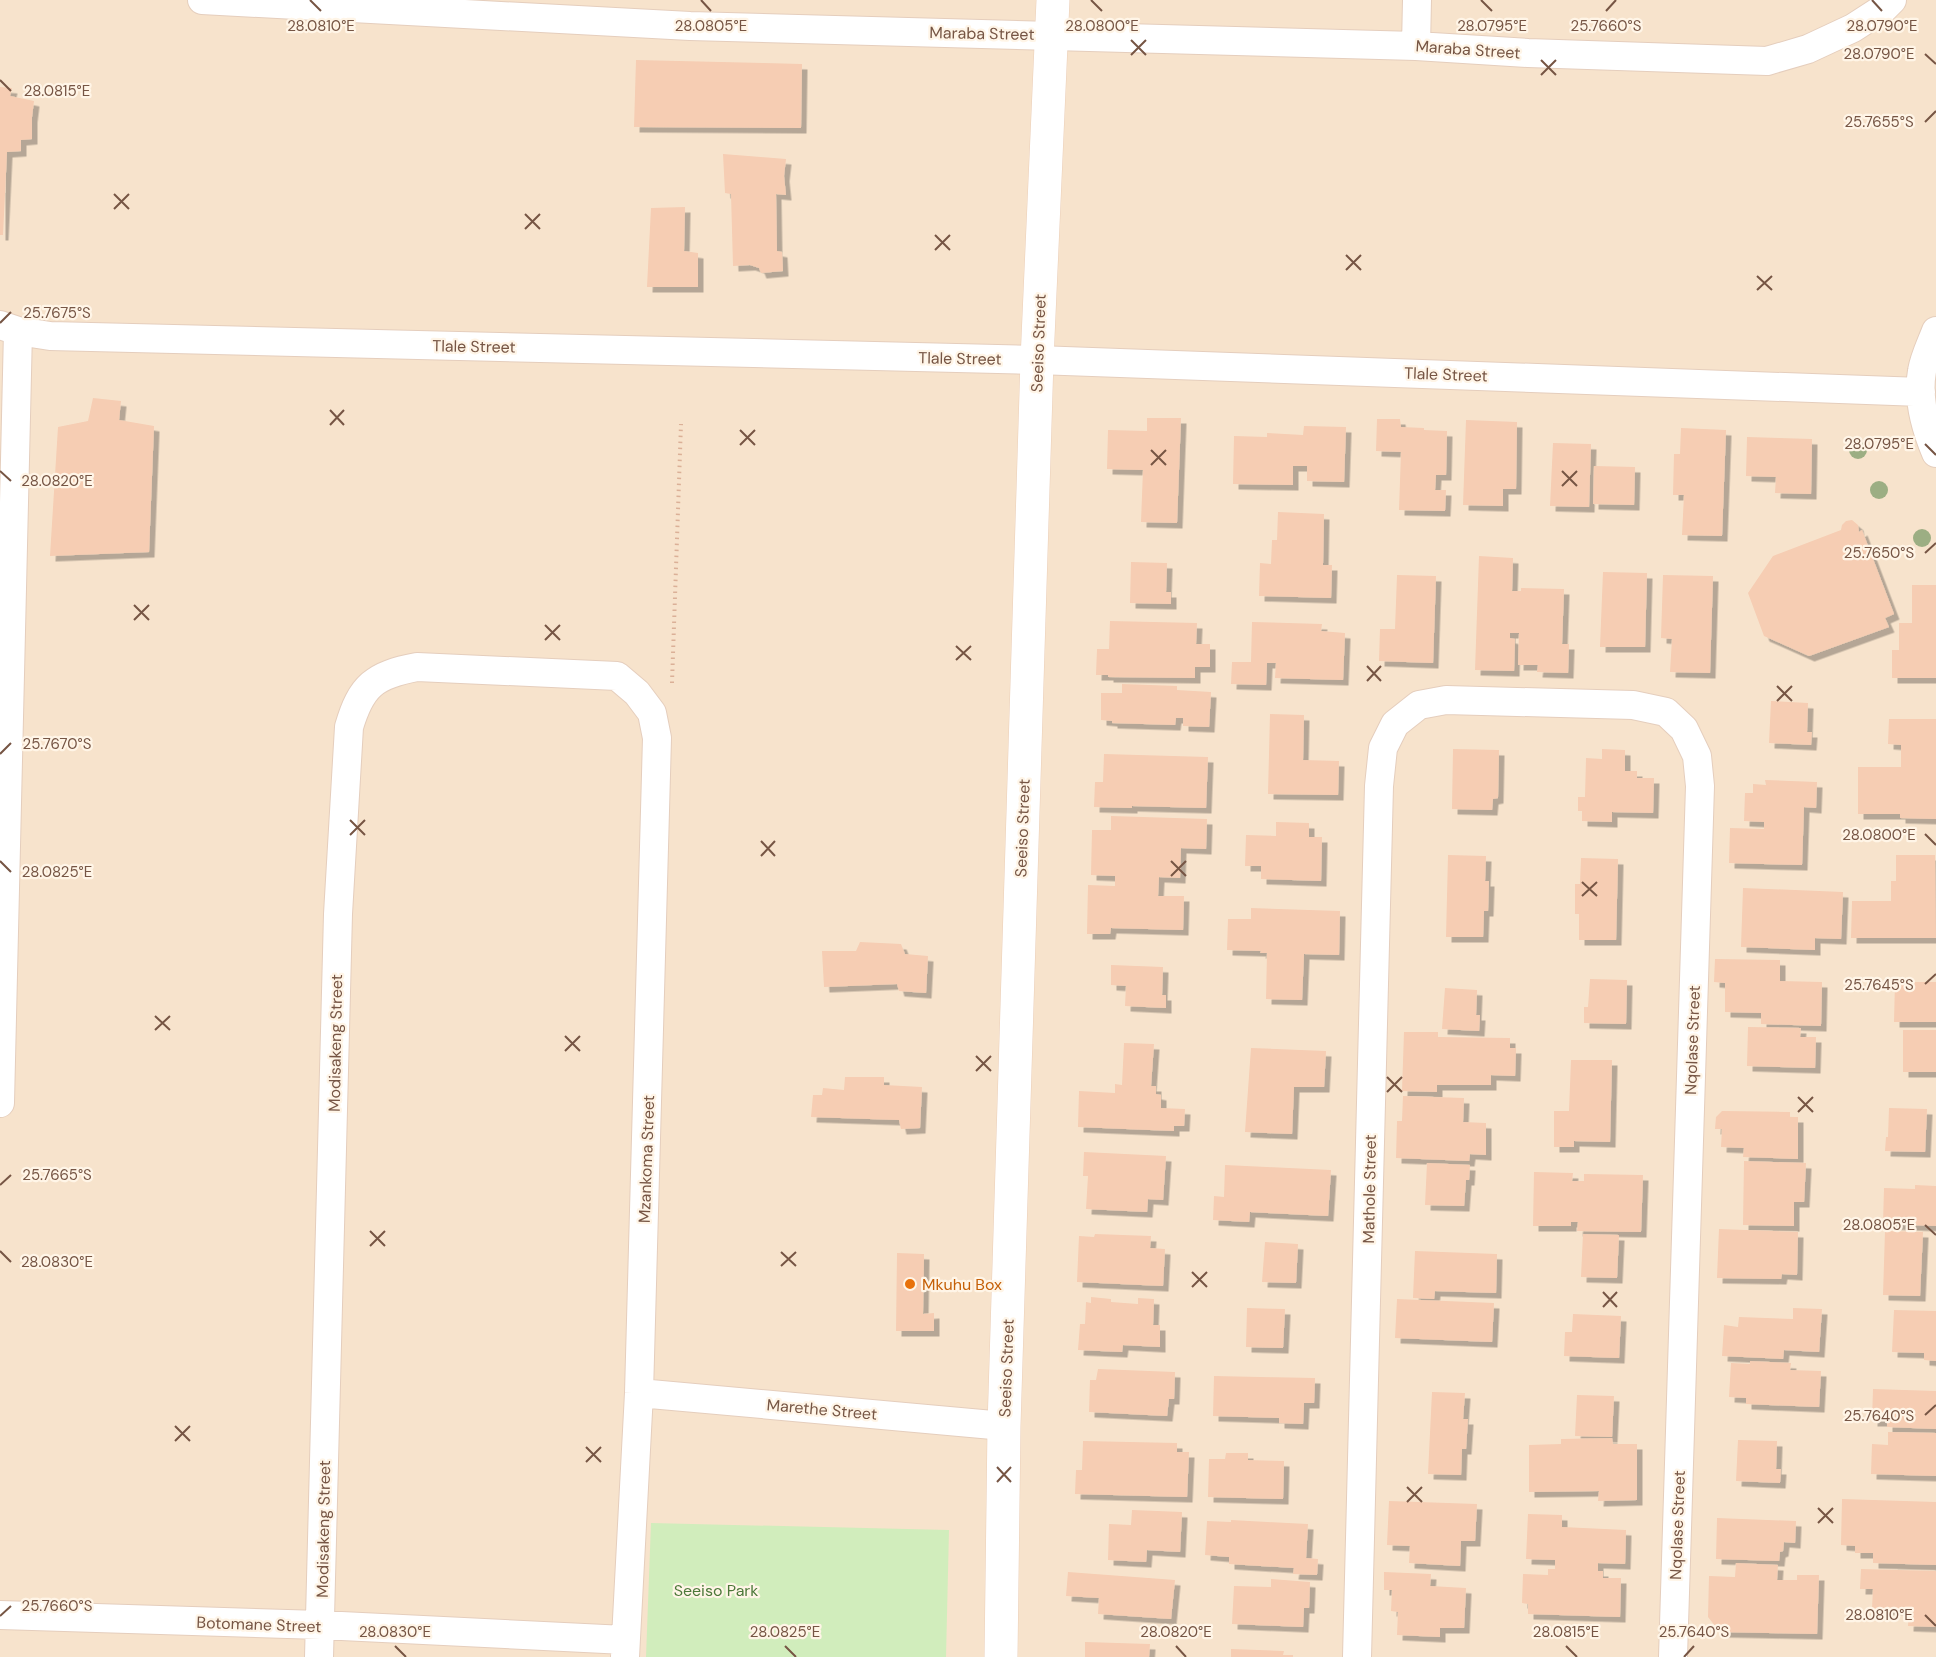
<svg xmlns="http://www.w3.org/2000/svg" width="1936" height="1657" font-family="'DM Sans',sans-serif">
<style>
.residential{fill:#f7e3cc}
.green{fill:#d1edbc}
.building{fill:#f6cdb3;filter:url(#shadow)}
.lines{fill:none;stroke-linecap:round;stroke-linejoin:round}
.street-casing{stroke:#e5cebd;stroke-width:30}
.secondary-casing{stroke:#ebcfb9;stroke-width:34}
.path{stroke:#dbb097;stroke-width:4;stroke-dasharray:1.5 4.5;stroke-linecap:butt}
.street{stroke:#fff;stroke-width:28}
.secondary{stroke:#fff;stroke-width:33}
.tree{fill:#9cae83}
.ticks{fill:none;stroke:#765544;stroke-width:2}
.food-dot{fill:#e8710a;stroke:#fff5e7;stroke-width:2}
.labels{text-anchor:middle;stroke-width:4.5;stroke-linejoin:round;paint-order:stroke}
.street-label{font-size:16px;fill:#765544;stroke:#fff5e7}
.food-label{font-size:16px;fill:#c56008;stroke:#fff5e7;text-anchor:start}
.park-label{font-size:16px;fill:#4c7839;stroke:#fff5e7}
.ticks-label{font-size:15px;text-anchor:middle;fill:#765544;stroke:#fff5e7;stroke-width:4.5;stroke-linejoin:round;paint-order:stroke}
</style>
<defs>
<filter id="shadow"><feDropShadow dx="5.5" dy="5.5" stdDeviation="0" flood-color="#0004"/></filter>
</defs>
<rect width="100%" height="100%" fill="#fef1de"/>
<path class="residential" d="M 0,0 L 1936,0 L 1936,1657 L 0,1657 Z"/>
<path class="green" d="M 651,1523 L 949,1530 L 946,1657 L 646,1657 Z"/>
<path class="building" d="M 636,60 L 802,64 L 801,128 L 634,127 Z
M 0,87 L 12,88 L 10,96 L 34,101 L 32,117 L 32,139 L 21,140 L 21,151 L 7,152 L 3,235 L 0,235 Z
M 723,154 L 786,159 L 784,176 L 786,195 L 776,194 L 777,251 L 782,252 L 783,271 L 761,273 L 759,268 L 750,265 L 733,266 L 731,194 L 725,193 Z
M 685,207 L 684,251 L 698,253 L 698,287 L 647,287 L 651,208 Z
M 93,398 L 121,401 L 119,420 L 154,426 L 149,552 L 50,556 L 58,427 L 88,421 Z
M 1147,418 L 1181,418 L 1177,523 L 1141,522 L 1143,470 L 1107,469 L 1108,430 L 1147,431 Z
M 1377,419 L 1400,419 L 1401,427 L 1424,428 L 1424,430 L 1447,431 L 1446,475 L 1436,475 L 1435,490 L 1446,490 L 1445,511 L 1399,510 L 1401,452 L 1376,451 Z
M 1466,420 L 1517,422 L 1516,489 L 1503,489 L 1503,506 L 1463,505 Z
M 1304,426 L 1346,427 L 1344,482 L 1307,481 L 1307,466 L 1293,466 L 1293,485 L 1233,484 L 1234,436 L 1267,437 L 1267,433 L 1303,435 Z
M 1681,428 L 1726,430 L 1722,536 L 1682,535 L 1684,495 L 1673,495 L 1674,454 L 1680,454 Z
M 1747,437 L 1812,439 L 1811,494 L 1775,493 L 1776,477 L 1746,476 Z
M 1553,443 L 1591,444 L 1589,507 L 1550,506 Z
M 1594,466 L 1635,467 L 1634,505 L 1593,504 Z
M 1278,512 L 1324,514 L 1323,565 L 1332,565 L 1331,598 L 1259,596 L 1260,563 L 1271,564 L 1272,540 L 1277,540 Z
M 1852,520 L 1858,525 L 1859,532 L 1862,530 L 1894,614 L 1885,618 L 1889,627 L 1809,656 L 1764,636 L 1748,593 L 1773,556 L 1841,530 L 1842,525 L 1846,521 Z
M 1479,556 L 1513,558 L 1512,591 L 1521,591 L 1521,588 L 1564,589 L 1562,644 L 1569,644 L 1568,673 L 1537,672 L 1538,665 L 1518,665 L 1519,633 L 1510,633 L 1510,638 L 1515,639 L 1514,671 L 1475,670 Z
M 1131,562 L 1167,563 L 1166,592 L 1171,592 L 1171,604 L 1130,603 Z
M 1603,572 L 1647,573 L 1645,647 L 1600,647 Z
M 1397,575 L 1436,576 L 1433,663 L 1379,661 L 1380,629 L 1395,629 Z
M 1663,575 L 1713,576 L 1710,673 L 1670,672 L 1672,639 L 1661,638 Z
M 1912,585 L 1936,585 L 1936,678 L 1892,678 L 1892,650 L 1899,650 L 1899,623 L 1912,623 Z
M 1110,621 L 1197,623 L 1196,644 L 1210,644 L 1210,667 L 1195,667 L 1195,678 L 1108,677 L 1108,675 L 1096,675 L 1097,649 L 1109,649 Z
M 1252,622 L 1322,624 L 1321,631 L 1345,633 L 1343,680 L 1275,678 L 1276,663 L 1267,663 L 1266,685 L 1231,684 L 1232,662 L 1251,662 Z
M 1122,684 L 1177,686 L 1177,690 L 1211,692 L 1209,727 L 1183,726 L 1183,718 L 1176,718 L 1175,725 L 1112,723 L 1112,721 L 1101,720 L 1101,693 L 1122,693 Z
M 1771,701 L 1808,703 L 1807,732 L 1812,732 L 1811,745 L 1769,743 Z
M 1270,714 L 1304,715 L 1303,760 L 1339,761 L 1338,795 L 1268,794 Z
M 1889,719 L 1936,719 L 1936,819 L 1900,818 L 1900,814 L 1858,814 L 1858,767 L 1901,767 L 1901,745 L 1888,744 Z
M 1453,749 L 1499,750 L 1498,798 L 1493,799 L 1492,810 L 1452,809 Z
M 1602,749 L 1625,750 L 1625,771 L 1637,771 L 1637,778 L 1654,778 L 1653,813 L 1612,812 L 1612,822 L 1582,821 L 1582,811 L 1578,811 L 1578,797 L 1585,797 L 1586,758 L 1602,759 Z
M 1104,754 L 1208,757 L 1206,808 L 1132,806 L 1132,808 L 1094,807 L 1095,782 L 1103,782 Z
M 1765,780 L 1817,782 L 1816,808 L 1804,807 L 1802,865 L 1729,863 L 1730,828 L 1764,829 L 1764,822 L 1744,821 L 1745,793 L 1753,793 L 1753,784 L 1766,785 Z
M 1111,816 L 1207,819 L 1206,849 L 1181,848 L 1180,878 L 1159,877 L 1158,896 L 1184,896 L 1183,930 L 1111,928 L 1110,934 L 1087,934 L 1088,885 L 1115,886 L 1115,876 L 1091,875 L 1092,830 L 1111,830 Z
M 1276,822 L 1309,823 L 1309,837 L 1322,837 L 1321,881 L 1261,879 L 1261,866 L 1245,866 L 1246,835 L 1276,836 Z
M 1448,855 L 1486,856 L 1485,881 L 1489,881 L 1488,911 L 1484,911 L 1483,937 L 1446,937 Z
M 1896,855 L 1935,855 L 1936,938 L 1851,938 L 1852,901 L 1891,901 L 1891,881 L 1896,881 Z
M 1581,858 L 1618,859 L 1616,940 L 1579,940 L 1579,914 L 1575,914 L 1575,884 L 1580,884 Z
M 1743,888 L 1843,892 L 1841,939 L 1815,938 L 1815,950 L 1741,947 Z
M 1251,908 L 1340,911 L 1339,955 L 1304,954 L 1302,1000 L 1266,999 L 1267,953 L 1260,953 L 1261,951 L 1227,950 L 1228,919 L 1251,919 Z
M 860,942 L 901,944 L 905,954 L 928,956 L 926,993 L 899,991 L 897,984 L 824,987 L 822,951 L 856,951 Z
M 1715,959 L 1780,960 L 1780,981 L 1822,982 L 1821,1026 L 1761,1024 L 1761,1013 L 1725,1012 L 1725,983 L 1714,982 Z
M 1111,965 L 1163,967 L 1162,995 L 1166,995 L 1166,1008 L 1125,1006 L 1126,986 L 1111,985 Z
M 1590,979 L 1627,980 L 1626,1024 L 1584,1023 L 1584,1007 L 1588,1007 Z
M 1895,982 L 1936,982 L 1936,1022 L 1894,1022 Z
M 1445,988 L 1477,990 L 1476,1015 L 1480,1015 L 1479,1031 L 1442,1029 Z
M 1748,1027 L 1801,1028 L 1800,1037 L 1816,1037 L 1815,1068 L 1747,1066 Z
M 1903,1030 L 1936,1030 L 1936,1072 L 1903,1072 Z
M 1404,1032 L 1438,1032 L 1438,1037 L 1510,1038 L 1510,1048 L 1516,1048 L 1515,1076 L 1491,1075 L 1491,1085 L 1437,1085 L 1437,1092 L 1402,1091 Z
M 1124,1043 L 1154,1044 L 1151,1086 L 1156,1086 L 1156,1094 L 1161,1095 L 1161,1108 L 1185,1109 L 1184,1126 L 1174,1126 L 1174,1131 L 1078,1127 L 1079,1091 L 1115,1093 L 1115,1084 L 1122,1085 Z
M 1251,1048 L 1326,1051 L 1324,1087 L 1294,1087 L 1292,1134 L 1245,1132 Z
M 1571,1060 L 1612,1060 L 1610,1142 L 1574,1141 L 1574,1147 L 1554,1147 L 1554,1111 L 1569,1111 Z
M 845,1077 L 884,1077 L 884,1085 L 922,1087 L 920,1128 L 901,1129 L 899,1120 L 811,1117 L 813,1095 L 822,1095 L 823,1088 L 844,1090 Z
M 1403,1096 L 1464,1098 L 1463,1122 L 1486,1123 L 1486,1155 L 1470,1154 L 1469,1161 L 1396,1158 L 1397,1121 L 1402,1121 Z
M 1889,1108 L 1927,1109 L 1925,1152 L 1885,1151 L 1886,1137 L 1888,1137 Z
M 1722,1111 L 1790,1112 L 1790,1117 L 1798,1117 L 1798,1159 L 1743,1157 L 1744,1148 L 1721,1147 L 1722,1129 L 1715,1129 L 1716,1117 Z
M 1084,1152 L 1166,1156 L 1163,1200 L 1148,1199 L 1147,1212 L 1086,1209 L 1088,1176 L 1083,1176 Z
M 1744,1161 L 1806,1163 L 1804,1202 L 1794,1202 L 1794,1226 L 1743,1225 Z
M 1427,1163 L 1470,1165 L 1469,1180 L 1466,1180 L 1464,1206 L 1425,1205 Z
M 1225,1165 L 1331,1170 L 1328,1216 L 1250,1212 L 1249,1222 L 1213,1220 L 1214,1196 L 1224,1197 Z
M 1534,1172 L 1573,1173 L 1572,1181 L 1584,1181 L 1584,1174 L 1643,1175 L 1641,1232 L 1577,1231 L 1578,1222 L 1571,1222 L 1571,1226 L 1533,1226 Z
M 1915,1185 L 1936,1186 L 1936,1226 L 1883,1224 L 1884,1188 L 1915,1189 Z
M 1719,1229 L 1798,1232 L 1797,1275 L 1782,1274 L 1781,1279 L 1717,1278 Z
M 1885,1231 L 1923,1232 L 1920,1296 L 1883,1295 Z
M 1095,1234 L 1151,1236 L 1150,1248 L 1165,1249 L 1163,1286 L 1077,1282 L 1079,1236 L 1094,1237 Z
M 1583,1234 L 1619,1235 L 1617,1278 L 1581,1277 Z
M 1265,1242 L 1298,1244 L 1296,1283 L 1262,1282 Z
M 1415,1251 L 1497,1254 L 1496,1293 L 1435,1291 L 1434,1299 L 1413,1298 Z
M 897,1253 L 924,1254 L 923,1314 L 934,1313 L 934,1331 L 896,1331 Z
M 1091,1297 L 1111,1299 L 1111,1302 L 1138,1304 L 1138,1298 L 1154,1299 L 1153,1325 L 1160,1325 L 1160,1347 L 1123,1345 L 1122,1352 L 1078,1350 L 1080,1324 L 1085,1324 L 1086,1302 L 1091,1303 Z
M 1397,1299 L 1494,1303 L 1492,1342 L 1395,1338 Z
M 1247,1308 L 1285,1309 L 1283,1348 L 1246,1347 Z
M 1793,1308 L 1822,1309 L 1819,1352 L 1784,1350 L 1783,1359 L 1722,1356 L 1724,1325 L 1738,1327 L 1739,1317 L 1793,1319 Z
M 1894,1310 L 1936,1311 L 1936,1361 L 1924,1360 L 1924,1353 L 1892,1352 Z
M 1573,1314 L 1621,1316 L 1619,1358 L 1564,1356 L 1565,1332 L 1572,1332 Z
M 1750,1361 L 1791,1363 L 1790,1370 L 1821,1371 L 1819,1407 L 1746,1404 L 1746,1398 L 1729,1397 L 1731,1363 L 1750,1364 Z
M 1098,1369 L 1175,1372 L 1174,1399 L 1169,1399 L 1167,1416 L 1089,1412 L 1090,1380 L 1096,1380 Z
M 1214,1376 L 1315,1378 L 1314,1403 L 1304,1403 L 1303,1424 L 1279,1423 L 1279,1418 L 1213,1416 Z
M 1873,1389 L 1936,1391 L 1936,1429 L 1887,1427 L 1887,1421 L 1872,1421 Z
M 1432,1392 L 1465,1393 L 1463,1419 L 1468,1419 L 1466,1449 L 1462,1449 L 1461,1475 L 1428,1474 Z
M 1577,1395 L 1614,1396 L 1612,1437 L 1575,1436 Z
M 1888,1432 L 1936,1433 L 1936,1476 L 1871,1474 L 1872,1444 L 1888,1445 Z
M 1612,1438 L 1613,1444 L 1637,1444 L 1637,1500 L 1598,1501 L 1599,1491 L 1529,1492 L 1529,1445 L 1561,1444 L 1561,1439 Z
M 1738,1440 L 1777,1441 L 1776,1469 L 1781,1469 L 1780,1483 L 1736,1481 Z
M 1083,1441 L 1177,1443 L 1177,1452 L 1189,1452 L 1187,1497 L 1075,1494 L 1076,1470 L 1082,1470 Z
M 1226,1453 L 1248,1453 L 1248,1460 L 1284,1461 L 1283,1499 L 1208,1497 L 1209,1459 L 1225,1459 Z
M 1842,1499 L 1936,1502 L 1936,1565 L 1873,1563 L 1873,1553 L 1855,1553 L 1855,1546 L 1841,1545 Z
M 1389,1501 L 1477,1504 L 1475,1541 L 1461,1541 L 1460,1566 L 1409,1563 L 1410,1546 L 1387,1545 Z
M 1132,1510 L 1182,1512 L 1180,1552 L 1147,1550 L 1146,1562 L 1108,1560 L 1109,1524 L 1131,1525 Z
M 1528,1514 L 1562,1515 L 1562,1527 L 1626,1530 L 1625,1564 L 1598,1563 L 1598,1571 L 1603,1571 L 1603,1578 L 1621,1578 L 1620,1617 L 1528,1614 L 1528,1604 L 1522,1603 L 1523,1574 L 1548,1575 L 1548,1569 L 1555,1569 L 1555,1560 L 1526,1559 Z
M 1717,1518 L 1796,1521 L 1795,1543 L 1784,1542 L 1783,1551 L 1780,1552 L 1779,1561 L 1716,1559 Z
M 1231,1520 L 1308,1524 L 1306,1558 L 1318,1559 L 1317,1575 L 1293,1574 L 1294,1568 L 1229,1564 L 1229,1557 L 1205,1555 L 1207,1521 L 1231,1522 Z
M 1736,1563 L 1778,1565 L 1777,1580 L 1797,1580 L 1797,1575 L 1819,1575 L 1817,1634 L 1720,1632 L 1708,1617 L 1709,1576 L 1735,1577 Z
M 1861,1569 L 1936,1571 L 1936,1627 L 1908,1626 L 1909,1610 L 1872,1609 L 1873,1589 L 1860,1589 Z
M 1068,1572 L 1175,1580 L 1171,1619 L 1098,1614 L 1099,1598 L 1066,1596 Z
M 1384,1572 L 1431,1574 L 1430,1586 L 1466,1588 L 1464,1628 L 1440,1628 L 1440,1637 L 1397,1635 L 1398,1612 L 1391,1611 L 1392,1590 L 1384,1590 Z
M 1271,1579 L 1310,1582 L 1309,1608 L 1304,1608 L 1303,1627 L 1232,1624 L 1234,1586 L 1271,1587 Z
M 1085,1642 L 1150,1644 L 1149,1657 L 1085,1657 Z
M 1231,1649 L 1284,1651 L 1283,1655 L 1293,1655 L 1293,1657 L 1231,1657 Z"/>
<g class="lines">
<g class="street-casing">
<path id="street" d="M 202,0 L 690,26 L 1416,46 L 1528,53 L 1767,61 L 1808,49 L 1853,28 L 1884,8 L 1892,0
M 1416,46 L 1417,0
M 0,325 L 18,331 L 50,336 L 1037,360 L 1921,392
M 1936,331 C 1931,344 1924,358 1922,371 C 1917,399 1925,427 1936,453
M 0,1103 L 18,331
M 639,1393 L 1004,1426
M 0,1615 L 321,1625 L 625,1640
M 319,1657 L 338,914 L 349,727 C 361,686 374,675 417,667 L 617,676 L 637,693 L 652,713 L 657,738 L 639,1393 L 625,1657
M 1357,1657 L 1379,786 L 1383,748 L 1395,724 L 1419,705 L 1446,700 L 1633,705 L 1666,712 L 1684,729 L 1697,756 L 1700,786 L 1673,1657"/>
</g>
<g class="secondary-casing">
<path id="secondary" d="M 1001,1657 L 1004,1426 L 1037,360 L 1053,0"/>
</g>
<path class="path" d="M 672,683 L 681,424"/>
<use href="#street" class="street"/>
<use href="#secondary" class="secondary"/>
</g>
<g class="tree">
<circle cx="1858" cy="450" r="9"/>
<circle cx="1879" cy="490" r="9"/>
<circle cx="1922" cy="538" r="9"/>
</g>
<path class="ticks" d="M 310,0 L 321,11M 701,0 L 711,11M 1091,0 L 1102,11M 1481,0 L 1492,11M 1872,0 L 1882,11M 1606,11 L 1616,0M 1131,40 L 1146,55M 1925,54 L 1936,64M 1131,55 L 1146,40M 1541,60 L 1556,75M 1541,75 L 1556,60M 0,80 L 11,91M 1925,122 L 1936,111M 114,194 L 129,209M 114,209 L 129,194M 525,214 L 540,229M 525,229 L 540,214M 935,235 L 950,250M 935,250 L 950,235M 1346,255 L 1361,270M 1346,270 L 1361,255M 1757,276 L 1772,290M 1757,290 L 1772,276M 0,323 L 11,312M 330,410 L 344,425M 330,425 L 344,410M 740,430 L 755,445M 1925,444 L 1936,455M 740,445 L 755,430M 1151,450 L 1166,465M 1151,465 L 1166,450M 0,471 L 11,481M 1562,471 L 1577,486M 1562,486 L 1577,471M 1925,553 L 1936,543M 134,605 L 149,620M 134,620 L 149,605M 545,625 L 560,640M 545,640 L 560,625M 956,646 L 971,660M 956,660 L 971,646M 1367,666 L 1381,681M 1367,681 L 1381,666M 1777,686 L 1792,701M 1777,701 L 1792,686M 0,754 L 11,743M 350,820 L 365,835M 1925,834 L 1936,845M 350,835 L 365,820M 761,841 L 775,856M 761,856 L 775,841M 0,861 L 11,872M 1171,861 L 1186,876M 1171,876 L 1186,861M 1582,882 L 1597,896M 1582,896 L 1597,882M 1925,984 L 1936,974M 155,1016 L 170,1030M 155,1030 L 170,1016M 565,1036 L 580,1051M 565,1051 L 580,1036M 976,1056 L 991,1071M 976,1071 L 991,1056M 1387,1077 L 1402,1092M 1387,1092 L 1402,1077M 1798,1097 L 1813,1112M 1798,1112 L 1813,1097M 0,1185 L 11,1175M 1925,1225 L 1936,1235M 370,1231 L 385,1246M 370,1246 L 385,1231M 0,1251 L 11,1262M 781,1252 L 796,1266M 781,1266 L 796,1252M 1192,1272 L 1207,1287M 1192,1287 L 1207,1272M 1603,1292 L 1617,1307M 1603,1307 L 1617,1292M 1925,1415 L 1936,1405M 175,1426 L 190,1441M 175,1441 L 190,1426M 586,1447 L 601,1462M 586,1462 L 601,1447M 997,1467 L 1011,1482M 997,1482 L 1011,1467M 1407,1487 L 1422,1502M 1407,1502 L 1422,1487M 1818,1508 L 1833,1523M 1818,1523 L 1833,1508M 1925,1615 L 1936,1626M 0,1616 L 11,1606M 395,1646 L 406,1657M 785,1646 L 796,1657M 1176,1646 L 1186,1657M 1566,1646 L 1577,1657M 1684,1657 L 1694,1646"/>
<circle class="food-dot" cx="910" cy="1284" r="6"/>
<g class="labels">
<g class="street-label">
<text transform="translate(982 33) rotate(1)" y="6">Maraba Street</text>
<text transform="translate(1468 49) rotate(4)" y="6">Maraba Street</text>
<text transform="translate(1038 343) rotate(-88)" y="6">Seeiso Street</text>
<text transform="translate(474 346) rotate(1)" y="6">Tlale Street</text>
<text transform="translate(960 358) rotate(1)" y="6">Tlale Street</text>
<text transform="translate(1446 374) rotate(2)" y="6">Tlale Street</text>
<text transform="translate(1022 828) rotate(-88)" y="6">Seeiso Street</text>
<text transform="translate(1692 1040) rotate(-88)" y="6">Nqolase Street</text>
<text transform="translate(335 1043) rotate(-89)" y="6">Modisakeng Street</text>
<text transform="translate(646 1159) rotate(-88)" y="6">Mzankoma Street</text>
<text transform="translate(1369 1189) rotate(-89)" y="6">Mathole Street</text>
<text transform="translate(1006 1368) rotate(-88)" y="6">Seeiso Street</text>
<text transform="translate(822 1409) rotate(5)" y="6">Marethe Street</text>
<text transform="translate(1677 1525) rotate(-88)" y="6">Nqolase Street</text>
<text transform="translate(323 1529) rotate(-89)" y="6">Modisakeng Street</text>
<text transform="translate(259 1624) rotate(2)" y="6">Botomane Street</text>
</g>
<g class="food-label">
<text x="922" y="1290">Mkuhu Box</text>
</g>
<g class="park-label">
<text x="716" y="1596">Seeiso Park</text>
</g>
</g>
<g class="ticks-label">
<text x="1882" y="31">28.0790°E</text>
<text x="321" y="31">28.0810°E</text>
<text x="711" y="31">28.0805°E</text>
<text x="1102" y="31">28.0800°E</text>
<text x="1492" y="31">28.0795°E</text>
<text x="1606" y="31">25.7660°S</text>
<text x="1879" y="59">28.0790°E</text>
<text x="57" y="96">28.0815°E</text>
<text x="1879" y="127">25.7655°S</text>
<text x="57" y="318">25.7675°S</text>
<text x="1879" y="449">28.0795°E</text>
<text x="57" y="486">28.0820°E</text>
<text x="1879" y="558">25.7650°S</text>
<text x="57" y="749">25.7670°S</text>
<text x="1879" y="840">28.0800°E</text>
<text x="57" y="877">28.0825°E</text>
<text x="1879" y="990">25.7645°S</text>
<text x="57" y="1180">25.7665°S</text>
<text x="1879" y="1230">28.0805°E</text>
<text x="57" y="1267">28.0830°E</text>
<text x="1879" y="1421">25.7640°S</text>
<text x="57" y="1611">25.7660°S</text>
<text x="1879" y="1620">28.0810°E</text>
<text x="395" y="1637">28.0830°E</text>
<text x="785" y="1637">28.0825°E</text>
<text x="1176" y="1637">28.0820°E</text>
<text x="1566" y="1637">28.0815°E</text>
<text x="1694" y="1637">25.7640°S</text>
</g>
</svg>
